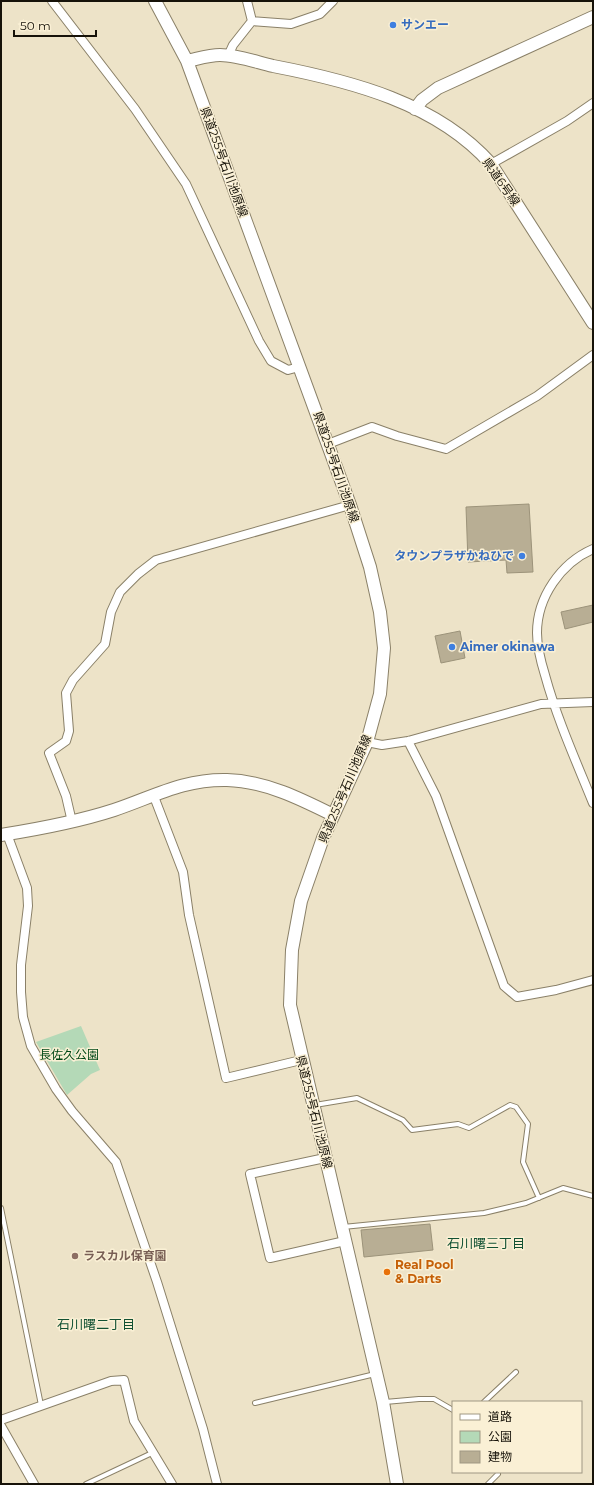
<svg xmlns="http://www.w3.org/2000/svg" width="594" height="1485" font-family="Montserrat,'Noto Sans JP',sans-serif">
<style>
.green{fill:#b4d9b7}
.building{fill:#b8ae94;stroke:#9c937a}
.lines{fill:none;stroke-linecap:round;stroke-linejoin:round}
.lane-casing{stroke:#8a8068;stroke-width:6}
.street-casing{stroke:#8a8068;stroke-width:10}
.secondary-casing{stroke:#8a8068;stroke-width:14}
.lane{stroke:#fff;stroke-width:4}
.street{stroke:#fff;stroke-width:8}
.secondary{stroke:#fff;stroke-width:12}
.shop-dot{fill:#3f7fe0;stroke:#faf0d5;stroke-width:1.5}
.education-dot{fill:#8d6e63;stroke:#faf0d5;stroke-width:1.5}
.food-dot{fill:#e8710a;stroke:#faf0d5;stroke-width:1.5}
.labels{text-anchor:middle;stroke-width:3;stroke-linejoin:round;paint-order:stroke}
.shop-label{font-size:12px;font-weight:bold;fill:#366cbe;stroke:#faf0d5;text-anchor:start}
.street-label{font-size:12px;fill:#161209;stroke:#faf0d5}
.park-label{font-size:12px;fill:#004816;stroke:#faf0d5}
.education-label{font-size:12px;font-weight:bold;fill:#785e54;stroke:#faf0d5;text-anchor:start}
.food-label{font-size:12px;font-weight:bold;fill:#c56008;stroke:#faf0d5;text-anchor:start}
.neighbourhood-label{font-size:13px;fill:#125133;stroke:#faf0d5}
</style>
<rect width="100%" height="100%" fill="#ede3c8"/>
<path class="green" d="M 81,1026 L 100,1070 L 91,1074 L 67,1095 L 36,1042 Z"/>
<path class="building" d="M 529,504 L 533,572 L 507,573 L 506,560 L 468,562 L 466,507 Z
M 593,605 L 593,622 L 565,629 L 561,612 Z
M 460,631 L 465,658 L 441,663 L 435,636 Z
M 430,1224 L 433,1250 L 364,1257 L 361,1230 Z"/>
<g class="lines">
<g class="lane-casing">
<path id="lane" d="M 315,1105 L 357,1098 L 403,1120 L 412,1130 L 458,1124 L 469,1128 L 510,1105 L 516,1107 L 528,1124 L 523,1162 L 539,1198
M 1,1208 L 41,1405
M 343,1227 L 484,1213 L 526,1203 L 563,1188 L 593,1196
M 385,1402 L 419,1399 L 434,1399 L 453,1410
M 484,1402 L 516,1372
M 255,1403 L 375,1374
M 86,1484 L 152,1453
M 488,1484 L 498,1474"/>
</g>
<g class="street-casing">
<path id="street" d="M 52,1 L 135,109 L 186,184 L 259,341 L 271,361 L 288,370 L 299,367
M 252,21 L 291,24 L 320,14 L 333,1
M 228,56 L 233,45 L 252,21 L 247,1
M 491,164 L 567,121 L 593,103
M 328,444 L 372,427 L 397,436 L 446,449 L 537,396 L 593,355
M 593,549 C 561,563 537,597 537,633 C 537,647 541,662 545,675 C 557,719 576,761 593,803
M 408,741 L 436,796 L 504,986 L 517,997 L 556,990 L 593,980
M 367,742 L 382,745 L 408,741 L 541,704 L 593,702
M 153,794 L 183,872 L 189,915 L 226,1078 L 301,1060
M 72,822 L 66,796 L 49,753 L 66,741 L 69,731 L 66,693 L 73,680 L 105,644 L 111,612 L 120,592 L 138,574 L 156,560 L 350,505
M 7,834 L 27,888 L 28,906 L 21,965 L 21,992 L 23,1017 L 31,1046 L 56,1089 L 72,1111 L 116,1162 L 157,1282 L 203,1429 L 217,1484
M 325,1158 L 250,1174 L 270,1258 L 345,1241
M 1,1420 L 111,1381 L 124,1380 L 134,1421 L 172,1484
M 1,1426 L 34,1484"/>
</g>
<g class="secondary-casing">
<path id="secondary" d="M 155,1 L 187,61 L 350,505 L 370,567 L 380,612 L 384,648 L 380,694 L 367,742 L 323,838 L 301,901 L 292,950 L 290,1005 L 383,1402 L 397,1484
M 187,61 C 197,59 209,55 220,55 C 237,55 256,62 273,66 C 351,81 437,103 491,164 L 593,323
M 415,109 L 422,100 L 438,88 L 593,17
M 1,835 C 39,829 77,822 114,810 C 153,797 183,779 227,780 C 265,781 301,799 333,815"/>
</g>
<use href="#lane" class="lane"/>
<use href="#street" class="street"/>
<use href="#secondary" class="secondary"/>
</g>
<g class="shop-dot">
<circle cx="393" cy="25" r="4"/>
<circle cx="522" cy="556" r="4"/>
<circle cx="452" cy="647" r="4"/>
</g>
<circle class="education-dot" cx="75" cy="1256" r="4"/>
<circle class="food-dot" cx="387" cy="1272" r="4"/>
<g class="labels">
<g class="shop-label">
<text x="401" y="29">サンエー</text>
<text x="514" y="560" text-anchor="end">タウンプラザかねひで</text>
<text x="460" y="651">Aimer okinawa</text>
</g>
<g class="street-label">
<text transform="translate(224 162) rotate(70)" y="4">県道255号石川池原線</text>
<text transform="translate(501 182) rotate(55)" y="4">県道6号線</text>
<text transform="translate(336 467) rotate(71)" y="4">県道255号石川池原線</text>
<text transform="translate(345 789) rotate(-67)" y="4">県道255号石川池原線</text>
<text transform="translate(314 1112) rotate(76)" y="4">県道255号石川池原線</text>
</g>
<g class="park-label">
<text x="69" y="1059">長佐久公園</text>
</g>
<g class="education-label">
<text x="83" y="1260">ラスカル保育園</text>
</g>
<g class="food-label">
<text x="395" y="1269">Real Pool<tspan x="395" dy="14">&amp; Darts</tspan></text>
</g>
<g class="neighbourhood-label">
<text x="486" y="1248">石川曙三丁目</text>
<text x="96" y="1329">石川曙二丁目</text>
</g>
</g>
<rect width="594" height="1485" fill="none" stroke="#161209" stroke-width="4"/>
<rect x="452" y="1401" width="130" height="72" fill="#faf0d5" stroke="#9f9783"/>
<rect x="460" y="1414" width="20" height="6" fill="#ffffff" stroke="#9f9783"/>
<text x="488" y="1421" font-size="12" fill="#161209">道路</text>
<rect x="460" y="1431" width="20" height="12" fill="#b4d9b7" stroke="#9f9783"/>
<text x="488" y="1441" font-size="12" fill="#161209">公園</text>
<rect x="460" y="1451" width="20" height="12" fill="#b8ae94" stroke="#9f9783"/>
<text x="488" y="1461" font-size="12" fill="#161209">建物</text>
<path d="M14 30v6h82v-6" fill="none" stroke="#161209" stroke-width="2"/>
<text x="20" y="30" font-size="12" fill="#161209" stroke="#faf0d5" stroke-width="3" paint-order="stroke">50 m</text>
</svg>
